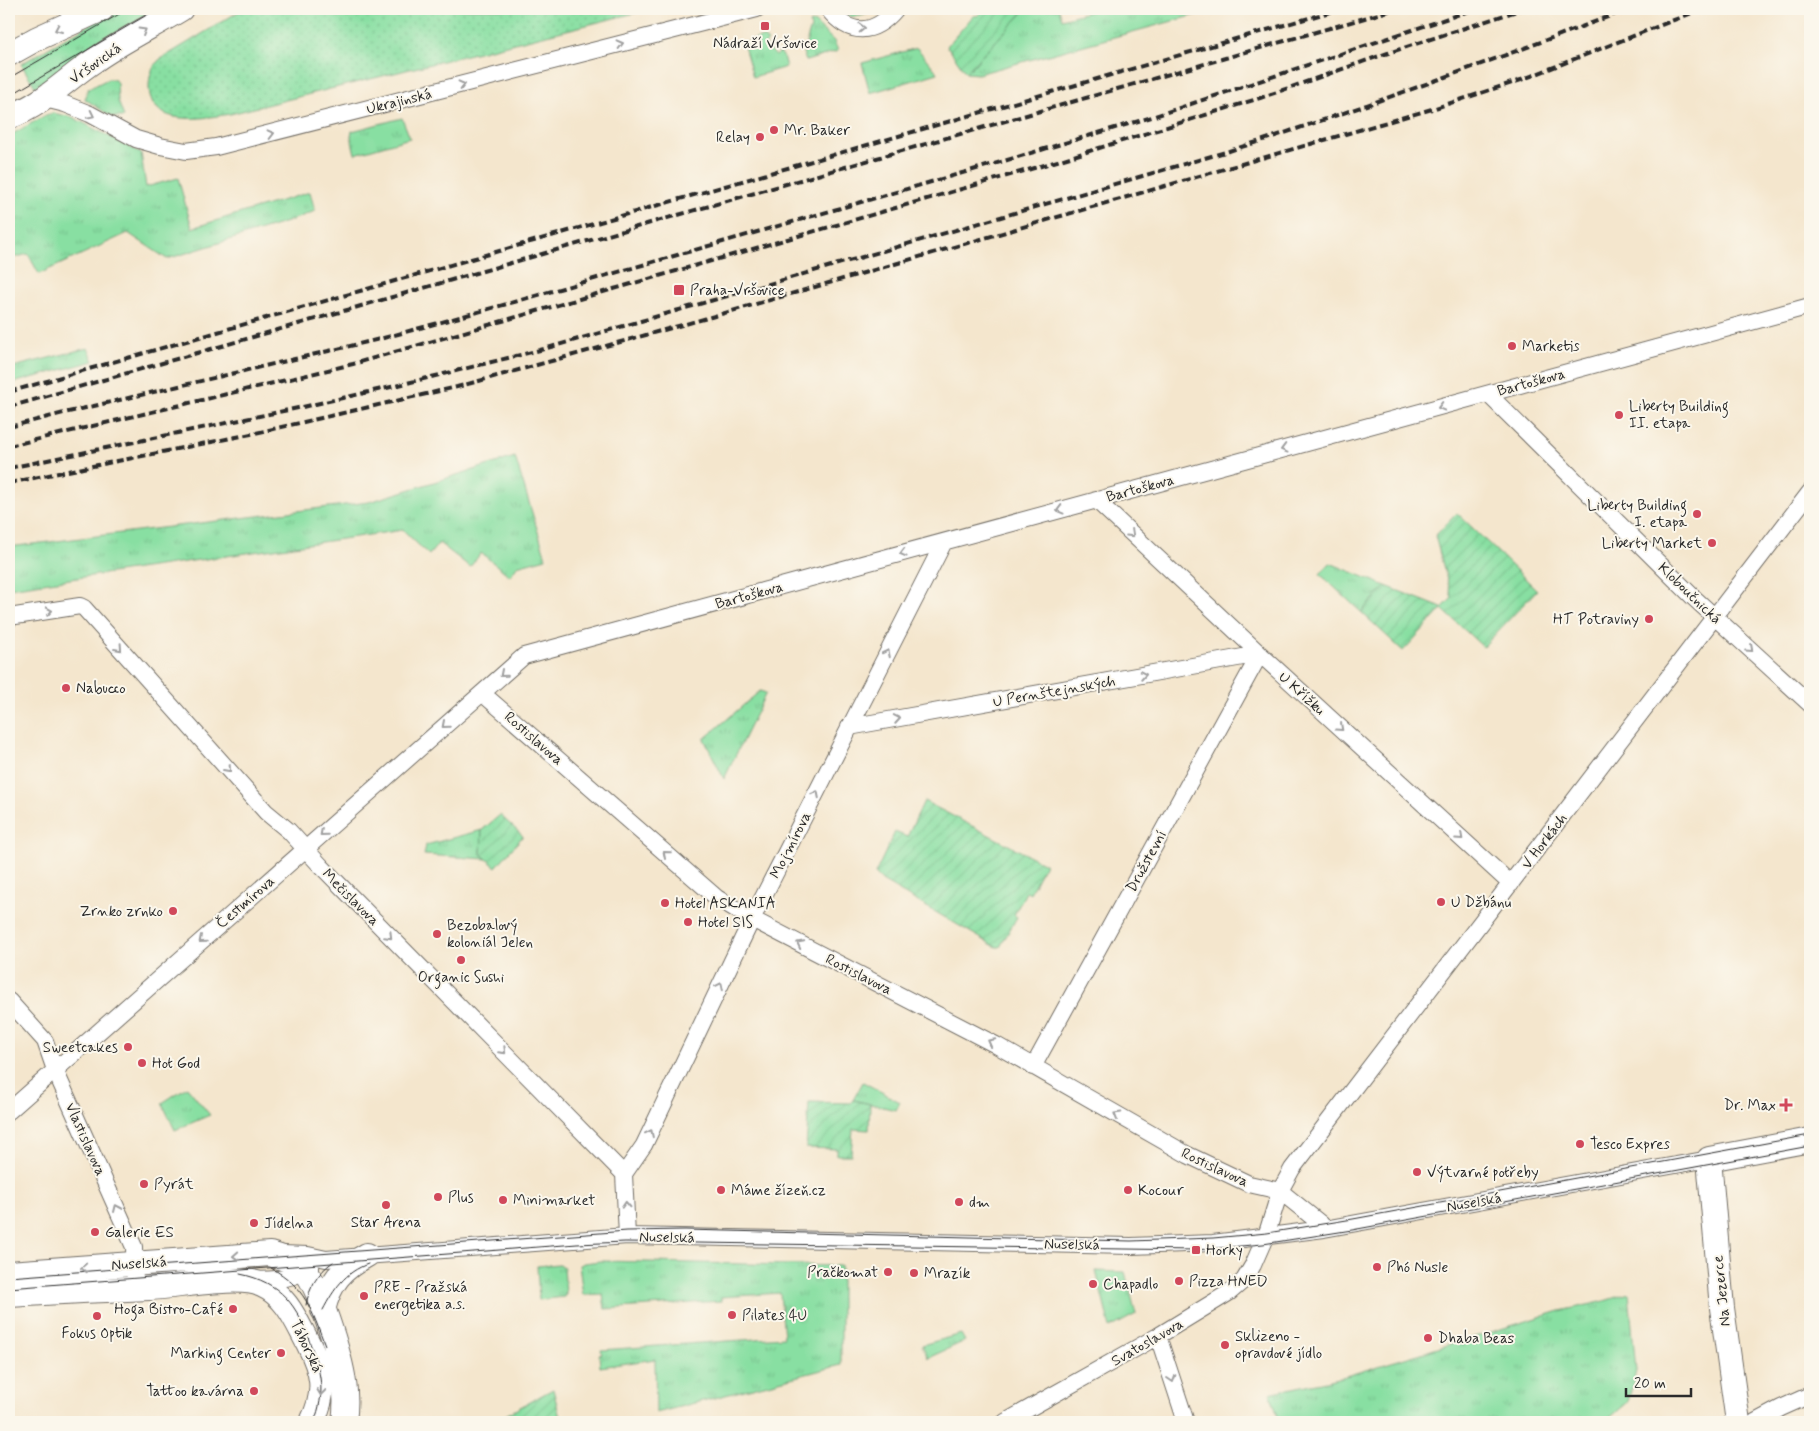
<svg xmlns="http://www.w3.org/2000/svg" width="1819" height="1431" font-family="Mynerve,sans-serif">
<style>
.grass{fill:url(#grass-tufts);stroke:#5a8566}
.park{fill:url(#park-dots);stroke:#5a8566}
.garden{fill:url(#garden-furrows);stroke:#5a8566}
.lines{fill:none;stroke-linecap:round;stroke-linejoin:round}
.street-casing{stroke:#716c64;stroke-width:18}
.secondary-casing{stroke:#716c64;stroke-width:26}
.street{stroke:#fff;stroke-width:16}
.secondary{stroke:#fff;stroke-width:24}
.tram{stroke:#2b2b2b;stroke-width:1}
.rail{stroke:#2b2b2b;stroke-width:4;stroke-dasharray:8 4;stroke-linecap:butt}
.oneway{stroke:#a0a0a0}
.poi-dot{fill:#d1495b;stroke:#fbf7ec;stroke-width:2}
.labels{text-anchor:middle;stroke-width:4;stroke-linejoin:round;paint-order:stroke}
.poi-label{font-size:15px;fill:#2b2b2b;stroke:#fbf7ec;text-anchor:start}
.street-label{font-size:15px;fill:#2b2b2b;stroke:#fbf7ec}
</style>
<defs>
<pattern id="grass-tufts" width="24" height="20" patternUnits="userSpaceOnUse" patternTransform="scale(1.25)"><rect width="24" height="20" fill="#88dfa2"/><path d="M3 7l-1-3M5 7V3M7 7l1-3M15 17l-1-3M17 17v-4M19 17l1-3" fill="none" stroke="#76c08c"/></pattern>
<pattern id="park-dots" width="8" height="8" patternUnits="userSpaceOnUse" patternTransform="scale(1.25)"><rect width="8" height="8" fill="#88dfa2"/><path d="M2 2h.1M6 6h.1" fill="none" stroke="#76c08c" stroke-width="1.8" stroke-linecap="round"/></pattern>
<pattern id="garden-furrows" width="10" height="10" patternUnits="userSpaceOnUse" patternTransform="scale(1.25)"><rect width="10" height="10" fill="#88dfa2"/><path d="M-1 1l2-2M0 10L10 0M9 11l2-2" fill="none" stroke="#76c08c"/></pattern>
</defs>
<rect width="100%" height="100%" fill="#fbf7ec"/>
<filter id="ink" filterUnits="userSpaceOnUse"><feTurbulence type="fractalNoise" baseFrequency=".02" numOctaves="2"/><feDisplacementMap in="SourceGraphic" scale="10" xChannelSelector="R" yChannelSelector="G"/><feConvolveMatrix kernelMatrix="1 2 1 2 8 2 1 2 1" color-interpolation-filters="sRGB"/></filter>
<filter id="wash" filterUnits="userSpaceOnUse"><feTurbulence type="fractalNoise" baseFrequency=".0096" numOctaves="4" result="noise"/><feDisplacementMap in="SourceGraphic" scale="20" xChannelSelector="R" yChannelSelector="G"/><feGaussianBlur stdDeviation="1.12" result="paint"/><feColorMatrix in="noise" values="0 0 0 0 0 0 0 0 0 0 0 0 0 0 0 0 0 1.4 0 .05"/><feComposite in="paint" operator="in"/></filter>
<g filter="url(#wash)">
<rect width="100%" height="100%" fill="#f4e6cd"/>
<path class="grass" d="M 117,9 L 168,9 L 35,87 L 21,64 Z
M 840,9 L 877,9 C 864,16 850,22 840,9 Z
M 1026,9 L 1059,9 L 1062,19 L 1099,9 L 1217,9 L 978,74 L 966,73 Z
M 814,22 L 834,41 L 838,51 L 806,61 L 802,50 L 802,47 L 805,47 L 811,27 L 809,24 Z
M 763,37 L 768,41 L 765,44 L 776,56 L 780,52 L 783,56 L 786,67 L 753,77 L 743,43 Z
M 917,48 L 938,73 L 870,93 L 862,63 Z
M 108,79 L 114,79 L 117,83 L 118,101 L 124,117 L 112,117 L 85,99 L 88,89 Z
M 53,113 L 72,117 L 141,153 L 146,187 L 178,178 L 192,228 L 310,192 L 315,211 L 287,222 L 167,259 L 128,233 L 39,274 L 28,254 L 9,259 L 9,136 L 46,115 Z
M 402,118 L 410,138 L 355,154 L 351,137 L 352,131 Z
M 88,348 L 94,361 L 9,384 L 9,368 Z
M 515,457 L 546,558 L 517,566 L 510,576 L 481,553 L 470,567 L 439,543 L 429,555 L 403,530 L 9,588 L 9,547 L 369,502 Z
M 1330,563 L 1386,586 L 1361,612 L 1320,574 Z
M 760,691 L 766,693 L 724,779 L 704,739 Z
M 482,830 L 481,854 L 487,859 L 424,855 L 426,845 Z
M 863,1082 L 900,1102 L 896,1110 L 853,1100 Z
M 187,1087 L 210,1115 L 175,1130 L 162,1103 Z
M 600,1261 L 841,1266 L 841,1365 L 656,1413 L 655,1359 L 600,1367 L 599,1355 L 602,1354 L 601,1350 L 784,1337 L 780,1293 L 721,1297 L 721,1301 L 605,1309 L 603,1294 L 583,1295 L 579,1265 L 584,1263 Z
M 559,1264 L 564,1268 L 566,1294 L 564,1297 L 539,1300 L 537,1266 Z
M 1096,1271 L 1125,1272 L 1136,1314 L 1110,1328 Z
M 1629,1293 L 1636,1371 L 1628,1402 L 1605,1422 L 1280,1422 L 1270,1393 L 1339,1378 L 1560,1311 L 1601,1302 Z
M 961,1334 L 965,1341 L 928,1358 L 922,1345 Z"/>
<path class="park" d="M 243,9 L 651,9 L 230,114 C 204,118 151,129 149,88 C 149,77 151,69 159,60 Z"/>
<path class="garden" d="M 984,9 L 1026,9 L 966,73 L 947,46 L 974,15 L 977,16 Z
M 1457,513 L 1537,590 L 1483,647 L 1442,609 L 1403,651 L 1361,612 L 1386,586 L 1442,608 L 1452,598 L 1435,536 Z
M 924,801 L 1045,864 L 1030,893 L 1026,892 L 1014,915 L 1017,917 L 1000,947 L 996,947 L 882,881 L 875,874 L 895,832 L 907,837 Z
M 500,815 L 523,836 L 496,867 L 481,854 L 482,830 Z
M 853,1100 L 870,1104 L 869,1130 L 853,1129 L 851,1155 L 837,1155 L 837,1149 L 806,1148 L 809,1102 L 851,1103 Z
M 553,1389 L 561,1422 L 493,1422 Z"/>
</g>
<g filter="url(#ink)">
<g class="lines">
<g class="street-casing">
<path id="street" d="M 828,9 C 850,37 874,35 896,9
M 45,99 L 65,104 L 90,114 L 136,139 L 160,146 L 186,151 L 216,147 L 757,9
M 1488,394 L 1694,598 L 1810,704
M 1096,500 L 1260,654 L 1511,884
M 9,617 L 80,606 L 84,608 L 266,812 L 289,831 L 321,866 L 624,1174
M 482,693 L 717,898 L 752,919 L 996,1045 L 1188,1155 L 1249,1184 L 1280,1191 L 1321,1224 L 1324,1229
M 849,727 L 1260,654
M 9,1001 L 45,1041 L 55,1070 L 134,1247 L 135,1288
M 1033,1067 L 1260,654
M 9,1111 L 524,656 L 1810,306
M 627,1236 L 624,1174 L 644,1145 L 752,919 L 944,542
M 282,1254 L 308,1255 L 326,1259 L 627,1236 L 1131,1246 L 1213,1243 L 1324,1229 L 1709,1159
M 253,1280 C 274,1279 294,1280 311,1268
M 1158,1336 L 1186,1422
M 1005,1422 L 1158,1336 L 1230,1292 L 1244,1280 L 1253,1265 L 1267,1233 L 1280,1191 L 1292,1169 L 1810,492
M 1755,1422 L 1781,1408 L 1810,1395"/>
</g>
<g class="secondary-casing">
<path id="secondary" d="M 9,54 L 36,39 L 102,9
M 9,117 C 44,104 65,80 95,60 C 122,41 153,26 181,9
M 9,1273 L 270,1254 C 283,1258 295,1261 305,1271 C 319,1286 339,1354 343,1376 C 346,1391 346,1407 344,1422
M 9,1295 C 56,1292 102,1290 149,1288 C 177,1287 240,1274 262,1285 C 287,1296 296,1321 308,1343 C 323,1373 327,1391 312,1422
M 323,1310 C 330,1282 341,1269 367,1255
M 1738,1422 L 1722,1308 L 1709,1159 L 1810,1140"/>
</g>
<use href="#street" class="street"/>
<use href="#secondary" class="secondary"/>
<path class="tram" d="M 9,78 L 128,9
M 9,96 L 157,9
M 271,1268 C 305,1286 312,1311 325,1345
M 240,1274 C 281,1282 298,1306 310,1343 C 321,1373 326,1392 314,1422
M 9,1277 L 627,1231 L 685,1230 L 1131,1241 L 1213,1238 L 1267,1233 L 1353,1219 L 1810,1135
M 9,1288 L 577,1244 L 625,1242 L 1196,1250 L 1263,1244 L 1352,1230 L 1810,1146
M 306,1305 C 309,1288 318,1272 333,1262
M 323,1310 C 334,1289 345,1272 368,1264"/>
<path class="rail" d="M 9,392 L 1340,9
M 9,407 L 1396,9
M 9,427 L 64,413 L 380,339 L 514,302 L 1004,161 L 1152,117 L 1475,9
M 9,446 L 353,364 L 1038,167 L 1260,98 L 1388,53 L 1523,9
M 9,468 L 298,408 L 391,387 L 544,349 L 1229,151 C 1364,108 1496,59 1629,9
M 9,483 L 251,434 L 457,387 L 711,317 L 1432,109 L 1521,80 L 1702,9"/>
</g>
<defs><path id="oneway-chevron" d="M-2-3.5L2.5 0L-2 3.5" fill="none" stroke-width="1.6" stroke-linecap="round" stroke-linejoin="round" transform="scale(1.25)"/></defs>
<g class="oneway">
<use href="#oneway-chevron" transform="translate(862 28) rotate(-1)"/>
<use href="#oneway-chevron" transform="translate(58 29) rotate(156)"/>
<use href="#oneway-chevron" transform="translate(143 31) rotate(-31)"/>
<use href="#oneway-chevron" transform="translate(620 44) rotate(-14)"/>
<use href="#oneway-chevron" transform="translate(462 85) rotate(-14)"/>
<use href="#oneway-chevron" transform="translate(91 115) rotate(26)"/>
<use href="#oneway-chevron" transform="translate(271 134) rotate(-14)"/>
<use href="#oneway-chevron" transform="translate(1441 407) rotate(165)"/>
<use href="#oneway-chevron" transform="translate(1284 449) rotate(165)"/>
<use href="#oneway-chevron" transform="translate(1060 510) rotate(165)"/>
<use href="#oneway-chevron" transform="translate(1131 534) rotate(43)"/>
<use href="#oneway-chevron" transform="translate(903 553) rotate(165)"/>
<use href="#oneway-chevron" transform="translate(49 611) rotate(-9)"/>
<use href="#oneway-chevron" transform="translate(119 648) rotate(48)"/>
<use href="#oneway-chevron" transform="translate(1750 649) rotate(42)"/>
<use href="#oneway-chevron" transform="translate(887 653) rotate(-63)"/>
<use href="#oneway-chevron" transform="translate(503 674) rotate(139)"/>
<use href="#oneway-chevron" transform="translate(1143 675) rotate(-10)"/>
<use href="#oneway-chevron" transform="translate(897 719) rotate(-10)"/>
<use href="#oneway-chevron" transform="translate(445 725) rotate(139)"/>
<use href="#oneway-chevron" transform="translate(1340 728) rotate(42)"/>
<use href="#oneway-chevron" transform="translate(228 769) rotate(48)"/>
<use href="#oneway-chevron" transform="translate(816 794) rotate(-63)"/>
<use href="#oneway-chevron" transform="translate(323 833) rotate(139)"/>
<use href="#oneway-chevron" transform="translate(1460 837) rotate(42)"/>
<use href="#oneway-chevron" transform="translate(666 854) rotate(-139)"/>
<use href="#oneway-chevron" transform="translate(389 936) rotate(45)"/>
<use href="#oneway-chevron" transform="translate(202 940) rotate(139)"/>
<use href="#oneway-chevron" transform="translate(800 944) rotate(-153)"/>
<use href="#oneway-chevron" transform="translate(720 986) rotate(-64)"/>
<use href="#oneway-chevron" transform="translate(991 1042) rotate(-152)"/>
<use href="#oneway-chevron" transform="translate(503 1051) rotate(45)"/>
<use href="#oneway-chevron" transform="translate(1117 1115) rotate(-150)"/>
<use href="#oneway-chevron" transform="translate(650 1133) rotate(-64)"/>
<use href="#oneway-chevron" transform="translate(626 1205) rotate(-93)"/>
<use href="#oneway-chevron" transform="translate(117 1208) rotate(-114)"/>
<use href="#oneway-chevron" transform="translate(236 1256) rotate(176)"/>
<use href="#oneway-chevron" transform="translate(84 1268) rotate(176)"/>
<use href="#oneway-chevron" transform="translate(1172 1379) rotate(72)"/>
<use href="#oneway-chevron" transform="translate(321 1392) rotate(96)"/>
</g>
</g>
<g class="poi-dot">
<rect x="760" y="21" width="10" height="10" rx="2.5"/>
<circle cx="774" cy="130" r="5"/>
<circle cx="760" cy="137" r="5"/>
<rect x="673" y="284" width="12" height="12" rx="2.5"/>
<circle cx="1512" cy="346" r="5"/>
<circle cx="1619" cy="415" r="5"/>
<circle cx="1697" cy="514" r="5"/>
<circle cx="1712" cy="543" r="5"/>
<circle cx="1649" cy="619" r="5"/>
<circle cx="66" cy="688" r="5"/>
<circle cx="1441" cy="902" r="5"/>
<circle cx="665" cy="903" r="5"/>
<circle cx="173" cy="911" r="5"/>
<circle cx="688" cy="922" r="5"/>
<circle cx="437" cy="934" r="5"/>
<circle cx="461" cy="960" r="5"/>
<circle cx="128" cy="1047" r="5"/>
<circle cx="142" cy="1063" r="5"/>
<path d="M1783.5 1097.5h5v5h5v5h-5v5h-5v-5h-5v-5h5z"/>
<circle cx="1580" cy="1144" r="5"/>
<circle cx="1417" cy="1172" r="5"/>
<circle cx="144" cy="1184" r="5"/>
<circle cx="721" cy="1190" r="5"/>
<circle cx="1128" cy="1190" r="5"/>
<circle cx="438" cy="1197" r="5"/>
<circle cx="503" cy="1200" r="5"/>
<circle cx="959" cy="1202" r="5"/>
<circle cx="386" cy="1205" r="5"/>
<circle cx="254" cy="1223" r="5"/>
<circle cx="95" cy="1232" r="5"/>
<rect x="1191" y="1245" width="10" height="10" rx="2.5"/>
<circle cx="1377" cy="1267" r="5"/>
<circle cx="888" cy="1272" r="5"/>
<circle cx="914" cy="1273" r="5"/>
<circle cx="1179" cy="1281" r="5"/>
<circle cx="1093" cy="1284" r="5"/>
<circle cx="364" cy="1296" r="5"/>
<circle cx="233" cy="1309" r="5"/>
<circle cx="732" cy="1315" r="5"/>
<circle cx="97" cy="1316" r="5"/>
<circle cx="1428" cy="1338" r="5"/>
<circle cx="1225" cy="1345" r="5"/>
<circle cx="281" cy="1353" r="5"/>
<circle cx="254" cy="1391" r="5"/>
</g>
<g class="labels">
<g class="poi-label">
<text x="765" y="48" text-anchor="middle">Nádraží Vršovice</text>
<text x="784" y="135">Mr. Baker</text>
<text x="750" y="142" text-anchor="end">Relay</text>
<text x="690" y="295">Praha-Vršovice</text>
<text x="1522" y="351">Marketis</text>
<text x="1629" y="411">Liberty Building<tspan x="1629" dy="17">II. etapa</tspan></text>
<text x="1687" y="510" text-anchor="end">Liberty Building<tspan x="1687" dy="17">I. etapa</tspan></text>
<text x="1702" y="548" text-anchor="end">Liberty Market</text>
<text x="1639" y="624" text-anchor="end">HT Potraviny</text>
<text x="76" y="693">Nabucco</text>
<text x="1451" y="907">U Džbánu</text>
<text x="675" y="908">Hotel ASKANIA</text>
<text x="163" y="916" text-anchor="end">Zrnko zrnko</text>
<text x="698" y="927">Hotel SIS</text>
<text x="447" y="930">Bezobalový<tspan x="447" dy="17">koloniál Jelen</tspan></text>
<text x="461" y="982" text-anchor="middle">Organic Sushi</text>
<text x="118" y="1052" text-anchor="end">Sweetcakes</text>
<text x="152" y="1068">Hot God</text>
<text x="1776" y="1110" text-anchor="end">Dr. Max</text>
<text x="1590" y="1149">Tesco Expres</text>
<text x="1427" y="1177">Výtvarné potřeby</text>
<text x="154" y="1189">Pyrát</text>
<text x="731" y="1195">Máme žízeň.cz</text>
<text x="1138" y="1195">Kocour</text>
<text x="448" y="1202">Plus</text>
<text x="513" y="1205">Minimarket</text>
<text x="969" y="1207">dm</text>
<text x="386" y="1227" text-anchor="middle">Star Arena</text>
<text x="264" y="1228">Jídelna</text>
<text x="105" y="1237">Galerie ES</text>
<text x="1206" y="1255">Horky</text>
<text x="1387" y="1272">Phó Nusle</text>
<text x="878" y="1277" text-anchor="end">Pračkomat</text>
<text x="924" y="1278">Mrazík</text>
<text x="1189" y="1286">Pizza HNED</text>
<text x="1103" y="1289">Chapadlo</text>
<text x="374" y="1292">PRE - Pražská<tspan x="374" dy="17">energetika a.s.</tspan></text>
<text x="223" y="1314" text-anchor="end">Hoga Bistro-Café</text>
<text x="742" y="1320">Pilates 4U</text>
<text x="97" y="1338" text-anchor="middle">Fokus Optik</text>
<text x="1235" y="1341">Sklizeno -<tspan x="1235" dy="17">opravdové jídlo</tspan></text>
<text x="1438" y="1343">Dhaba Beas</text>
<text x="271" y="1358" text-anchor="end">Marking Center</text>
<text x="244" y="1396" text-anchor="end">Tattoo kavárna</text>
</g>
<g class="street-label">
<text transform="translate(95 63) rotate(-35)" y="5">Vršovická</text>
<text transform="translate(399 101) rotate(-14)" y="5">Ukrajinská</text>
<text transform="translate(1531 382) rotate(-15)" y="5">Bartoškova</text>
<text transform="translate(1140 488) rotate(-15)" y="5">Bartoškova</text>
<text transform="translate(1690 593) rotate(44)" y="5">Kloboučnická</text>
<text transform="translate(749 595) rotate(-15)" y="5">Bartoškova</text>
<text transform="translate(1054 691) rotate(-10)" y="5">U Pernštejnských</text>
<text transform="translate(1302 693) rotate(42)" y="5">U Křížku</text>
<text transform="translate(534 738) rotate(41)" y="5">Rostislavova</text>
<text transform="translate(1544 841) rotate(-53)" y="5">V Horkách</text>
<text transform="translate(790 845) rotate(-63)" y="5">Mojmírova</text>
<text transform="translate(1146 861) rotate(-61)" y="5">Družstevní</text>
<text transform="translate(351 897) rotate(45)" y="5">Mečislavova</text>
<text transform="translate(245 902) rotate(-41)" y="5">Čestmírova</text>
<text transform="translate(859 974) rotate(27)" y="5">Rostislavova</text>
<text transform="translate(86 1139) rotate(66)" y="5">Vlastislavova</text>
<text transform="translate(1215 1167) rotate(25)" y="5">Rostislavova</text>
<text transform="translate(1474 1202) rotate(-10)" y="5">Nuselská</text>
<text transform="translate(667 1237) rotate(1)" y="5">Nuselská</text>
<text transform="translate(1072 1244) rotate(1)" y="5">Nuselská</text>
<text transform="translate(139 1263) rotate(-4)" y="5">Nuselská</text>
<text transform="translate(1721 1291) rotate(-96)" y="5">Na Jezerce</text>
<text transform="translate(1147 1342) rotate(-30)" y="5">Svatoslavova</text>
<text transform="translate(307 1346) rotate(65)" y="5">Táborská</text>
</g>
</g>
<rect width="1819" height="1431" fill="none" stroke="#fbf7ec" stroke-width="30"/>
<path d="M1626 1388v8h65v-8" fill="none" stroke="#2b2b2b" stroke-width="2.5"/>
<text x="1634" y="1388" font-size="15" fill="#2b2b2b" stroke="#fbf7ec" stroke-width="4" paint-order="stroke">20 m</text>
</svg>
